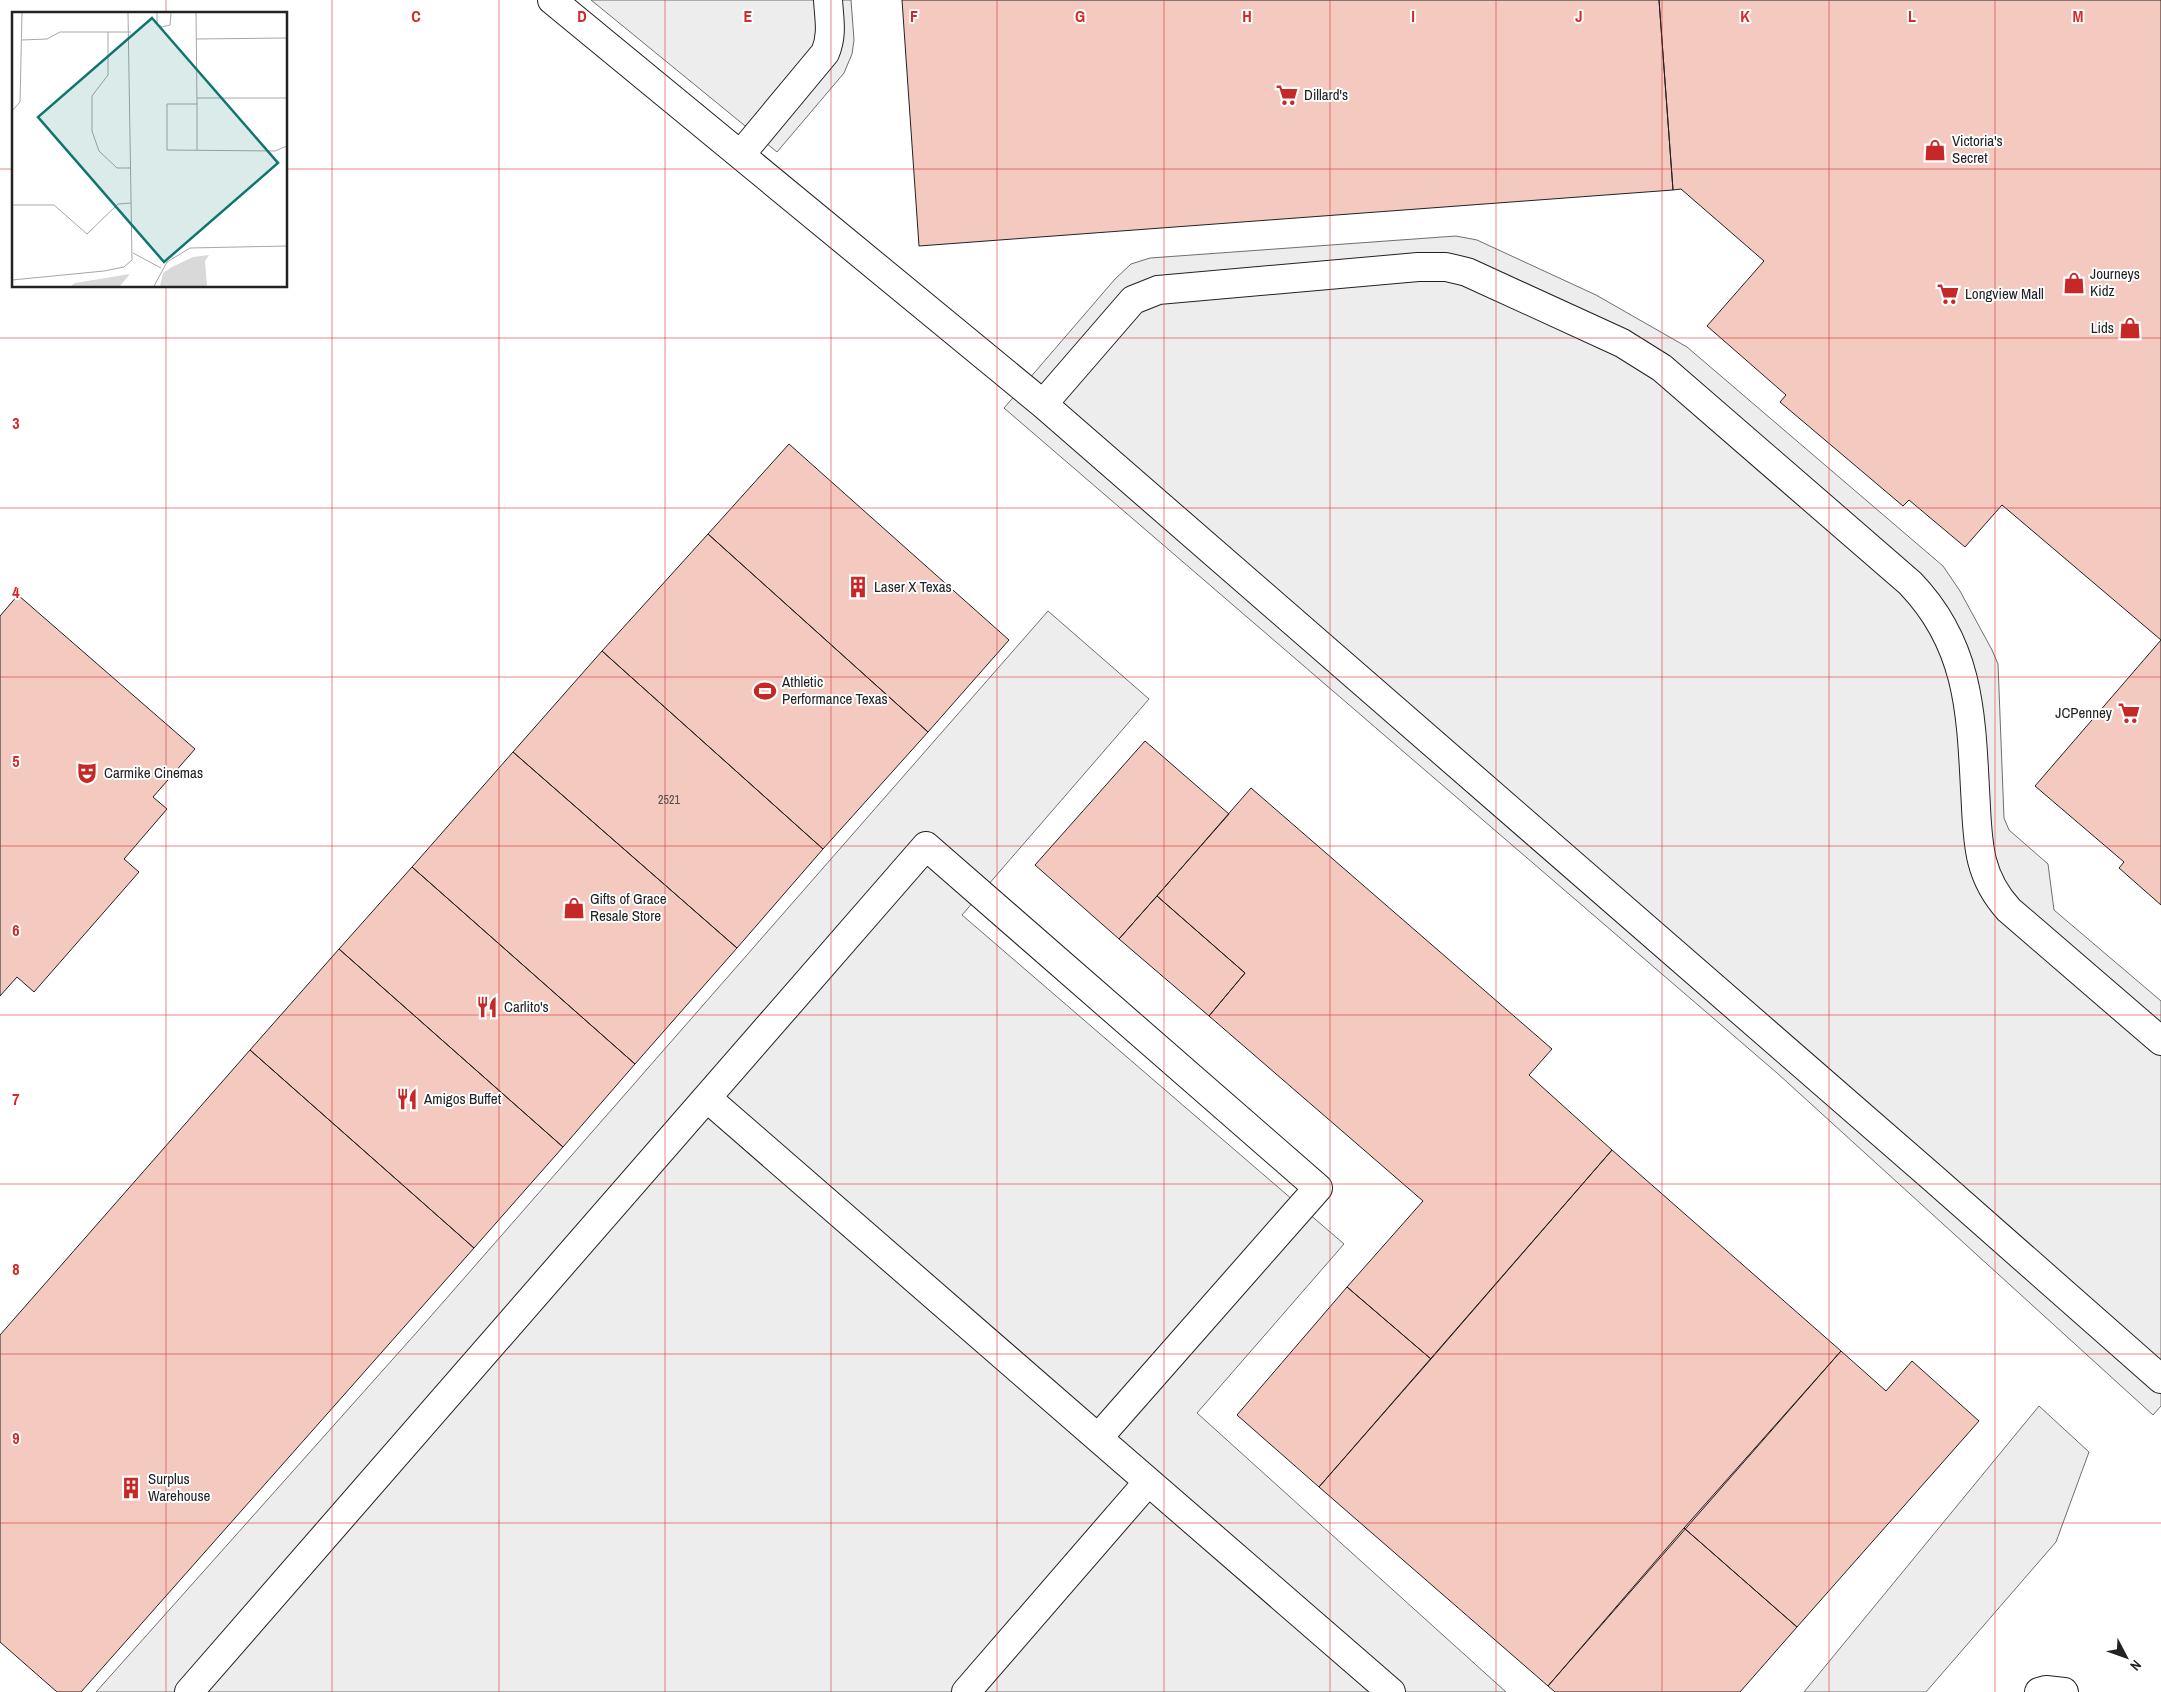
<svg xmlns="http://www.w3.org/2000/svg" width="2161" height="1692" font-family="'Archivo Narrow',sans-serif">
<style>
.parking{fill:#ededed;stroke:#6f6f6f}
.building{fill:#f3c9c0;stroke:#222}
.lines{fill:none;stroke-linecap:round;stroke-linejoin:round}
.minor-casing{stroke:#222;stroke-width:30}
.minor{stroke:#fff;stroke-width:28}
.grid{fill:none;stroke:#d62828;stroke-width:1;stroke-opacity:0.55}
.labels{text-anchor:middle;stroke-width:4;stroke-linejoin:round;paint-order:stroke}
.number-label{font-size:12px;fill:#564c4a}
.poi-label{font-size:15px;fill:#222;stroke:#fff;text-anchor:start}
.inset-road{fill:none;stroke:#a7a7a7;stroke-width:1}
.view{fill:#0f766e;fill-opacity:0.15;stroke:#0f766e;stroke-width:2.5}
.inset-edge{fill:none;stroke:#222;stroke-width:2.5}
.grid-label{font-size:16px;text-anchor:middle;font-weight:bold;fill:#d62828;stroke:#fff;stroke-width:4;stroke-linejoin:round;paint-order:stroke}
</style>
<rect width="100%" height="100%" fill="#fff"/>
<path class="parking" d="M 591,0 L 851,0 L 854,40 L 852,54 L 844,73 L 777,152 Z
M 1456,236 L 1477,240 L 1596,295 L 1687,347 L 1943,566 L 1960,591 L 1992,650 L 1998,664 L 2004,818 L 2009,830 L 2048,864 L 2054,910 L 2161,1001 L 2161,1406 L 2153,1415 L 1777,1073 L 1004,408 L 1115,279 L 1131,264 L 1150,258 Z
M 1048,611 L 1149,699 L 962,915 L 1344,1244 L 1197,1413 L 1506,1692 L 96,1692 L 417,1332 Z
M 2039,1406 L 2089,1452 L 2056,1542 L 1926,1692 L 1804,1692 Z"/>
<path class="building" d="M 902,0 L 1659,0 L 1673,190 L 919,246 Z
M 1659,0 L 2161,0 L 2161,640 L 2002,505 L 1965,547 L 1909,500 L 1903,506 L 1780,402 L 1786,395 L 1707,326 L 1764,261 L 1681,189 L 1673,190 Z
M 789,444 L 1009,640 L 928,732 L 708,534 Z
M 708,534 L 928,732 L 823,849 L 602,651 Z
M 18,595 L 195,749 L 153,797 L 167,809 L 124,859 L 139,872 L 34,992 L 17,977 L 0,996 L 0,616 Z
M 2161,640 L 2161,905 L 2119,868 L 2124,862 L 2035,786 Z
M 602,651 L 823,849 L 737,948 L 513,752 Z
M 1145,741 L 1229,814 L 1119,939 L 1035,865 Z
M 513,752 L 737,948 L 635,1064 L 412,867 Z
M 1251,788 L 1552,1049 L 1529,1075 L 1612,1150 L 1431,1359 L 1347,1287 L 1423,1201 L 1209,1016 L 1245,973 L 1157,896 Z
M 412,867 L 635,1064 L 563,1147 L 339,949 Z
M 1157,896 L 1245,973 L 1209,1016 L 1119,939 Z
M 339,949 L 563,1147 L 474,1248 L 250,1050 Z
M 250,1050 L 474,1248 L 81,1692 L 57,1692 L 0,1642 L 0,1335 Z
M 1612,1150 L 1841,1351 L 1548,1686 L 1319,1487 Z
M 1347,1287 L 1431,1359 L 1319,1487 L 1237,1415 Z
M 1841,1351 L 1886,1391 L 1912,1361 L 1979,1421 L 1797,1627 L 1684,1528 Z
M 1684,1528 L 1797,1627 L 1740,1692 L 1555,1692 L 1548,1686 Z"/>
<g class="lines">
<g class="minor-casing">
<path id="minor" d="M 552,0 L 1043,404 L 1933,1178 L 2161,1379
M 741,154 L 825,53 C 833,35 829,18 828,0
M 1043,404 L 1133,300 L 1158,290 L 1418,267 L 1446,267 L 1467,272 L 1622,343 L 1662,368 L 1910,583 C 1968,643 1971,709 1975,789 C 1978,836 1975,873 2009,910 L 2161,1041
M 707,1098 L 1098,1438
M 189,1692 L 926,846 L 1318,1188 L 1098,1438 L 1391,1692
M 966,1692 L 1148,1482
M 2039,1692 L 2046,1690 L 2064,1692"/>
</g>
<use href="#minor" class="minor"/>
</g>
<path class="grid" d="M 166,0 L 166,14M 332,0 L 332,1692M 499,0 L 499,1692M 665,0 L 665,1692M 831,0 L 831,1692M 997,0 L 997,1692M 1164,0 L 1164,1692M 1330,0 L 1330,1692M 1496,0 L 1496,1692M 1662,0 L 1662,1692M 1829,0 L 1829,1692M 1995,0 L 1995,1692M 0,169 L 14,169M 286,169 L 2161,169M 166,286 L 166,1692M 0,338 L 2161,338M 0,508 L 2161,508M 0,677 L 2161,677M 0,846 L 2161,846M 0,1015 L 2161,1015M 0,1184 L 2161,1184M 0,1354 L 2161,1354M 0,1523 L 2161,1523"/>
<defs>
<g id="supermarket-bare" transform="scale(1.725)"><path d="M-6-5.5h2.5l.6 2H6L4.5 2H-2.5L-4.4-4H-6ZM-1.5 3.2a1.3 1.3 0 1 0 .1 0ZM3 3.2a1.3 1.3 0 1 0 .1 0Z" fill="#c62828" stroke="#fff" stroke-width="2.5" paint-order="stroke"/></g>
<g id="shop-bare" transform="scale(1.725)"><path d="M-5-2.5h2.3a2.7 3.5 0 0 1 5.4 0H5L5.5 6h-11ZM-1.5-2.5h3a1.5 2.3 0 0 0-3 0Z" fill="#c62828" stroke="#fff" stroke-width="2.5" paint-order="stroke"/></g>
<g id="building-bare" transform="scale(1.725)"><path d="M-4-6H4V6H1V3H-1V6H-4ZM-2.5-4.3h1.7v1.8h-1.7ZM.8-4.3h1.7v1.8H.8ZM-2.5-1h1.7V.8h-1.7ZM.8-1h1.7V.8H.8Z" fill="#c62828" stroke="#fff" stroke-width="2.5" paint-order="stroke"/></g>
<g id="stadium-bare" transform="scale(1.725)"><path d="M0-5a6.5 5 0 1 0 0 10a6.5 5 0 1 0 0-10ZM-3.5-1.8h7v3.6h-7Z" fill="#c62828" stroke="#fff" stroke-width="2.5" paint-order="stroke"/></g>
<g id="theatre-bare" transform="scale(1.725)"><path d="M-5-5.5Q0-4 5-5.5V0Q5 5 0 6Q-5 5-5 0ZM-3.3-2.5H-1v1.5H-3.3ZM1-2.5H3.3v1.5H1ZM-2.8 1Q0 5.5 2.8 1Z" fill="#c62828" stroke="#fff" stroke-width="2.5" paint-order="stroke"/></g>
<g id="restaurant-bare" transform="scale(1.725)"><path d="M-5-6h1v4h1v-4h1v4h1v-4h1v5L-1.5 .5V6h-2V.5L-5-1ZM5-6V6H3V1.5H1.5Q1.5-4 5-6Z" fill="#c62828" stroke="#fff" stroke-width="2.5" paint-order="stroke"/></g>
</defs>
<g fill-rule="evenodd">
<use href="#supermarket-bare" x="1287" y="95"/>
<use href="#shop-bare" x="1935" y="150"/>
<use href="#shop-bare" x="2074" y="283"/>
<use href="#supermarket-bare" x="1948" y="294"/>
<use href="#shop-bare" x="2130" y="328"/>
<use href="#building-bare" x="858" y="587"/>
<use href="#stadium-bare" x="765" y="691"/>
<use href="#supermarket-bare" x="2129" y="713"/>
<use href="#theatre-bare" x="87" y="773"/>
<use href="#shop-bare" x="574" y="908"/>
<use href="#restaurant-bare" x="487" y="1007"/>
<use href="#restaurant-bare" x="407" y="1099"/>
<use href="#building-bare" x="131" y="1488"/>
</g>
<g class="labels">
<g class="number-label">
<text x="669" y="804">2521</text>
</g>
<g class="poi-label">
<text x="1304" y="100">Dillard's</text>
<text x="1952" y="146">Victoria's<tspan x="1952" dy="17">Secret</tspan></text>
<text x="2090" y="279">Journeys<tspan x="2090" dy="17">Kidz</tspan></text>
<text x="1965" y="299">Longview Mall</text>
<text x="2114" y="333" text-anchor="end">Lids</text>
<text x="874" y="592">Laser X Texas</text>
<text x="782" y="687">Athletic<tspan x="782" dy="17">Performance Texas</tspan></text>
<text x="2112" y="718" text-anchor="end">JCPenney</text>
<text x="104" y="778">Carmike Cinemas</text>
<text x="590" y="904">Gifts of Grace<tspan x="590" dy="17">Resale Store</tspan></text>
<text x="504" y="1012">Carlito's</text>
<text x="424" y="1104">Amigos Buffet</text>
<text x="148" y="1484">Surplus<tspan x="148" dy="17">Warehouse</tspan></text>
</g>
</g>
<g transform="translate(12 12)">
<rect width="275" height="275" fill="#fff"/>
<path d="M 197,243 L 193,249 L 195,274 L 148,274 L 151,261 L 160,255 L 181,245 ZM 118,262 L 108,274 L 59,274 L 63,271 Z" fill="#d9d9d9"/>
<path class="inset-road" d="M 145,1 L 145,12 L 150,15 L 158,13 L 159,1M 184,1 L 185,92 L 155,92 L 155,138 L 263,139 L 275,134M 96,20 L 96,63 L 80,84 L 80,119 L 87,139 L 105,156 L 118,156M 184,27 L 275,26M 10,28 L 35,27 L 48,20 L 119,20M 185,86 L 275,86M 0,99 L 8,90 L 10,1M 185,138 L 185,92M 0,193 L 42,193 L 75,222 L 106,192 L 119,191M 121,241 L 149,256M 0,268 L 92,259 L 112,255 L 120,248 L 116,1M 142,274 L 155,250 L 178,236 L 275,234"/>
<path class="view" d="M 140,6 L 266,151 L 152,250 L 26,105 Z"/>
<rect width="275" height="275" class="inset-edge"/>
</g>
<g class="grid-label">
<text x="416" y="22">C</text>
<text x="582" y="22">D</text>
<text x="748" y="22">E</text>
<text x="914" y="22">F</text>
<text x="1080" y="22">G</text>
<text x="1247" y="22">H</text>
<text x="1413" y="22">I</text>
<text x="1579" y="22">J</text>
<text x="1745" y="22">K</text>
<text x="1912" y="22">L</text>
<text x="2078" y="22">M</text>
<text x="16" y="429">3</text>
<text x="16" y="598">4</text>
<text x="16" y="767">5</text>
<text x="16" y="936">6</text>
<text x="16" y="1105">7</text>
<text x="16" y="1275">8</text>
<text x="16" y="1444">9</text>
</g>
<g transform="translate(2126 1657) rotate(131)" stroke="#ffffff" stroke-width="4" paint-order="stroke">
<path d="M0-4L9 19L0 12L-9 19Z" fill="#222222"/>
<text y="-8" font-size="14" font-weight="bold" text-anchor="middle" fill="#222222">N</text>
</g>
</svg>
